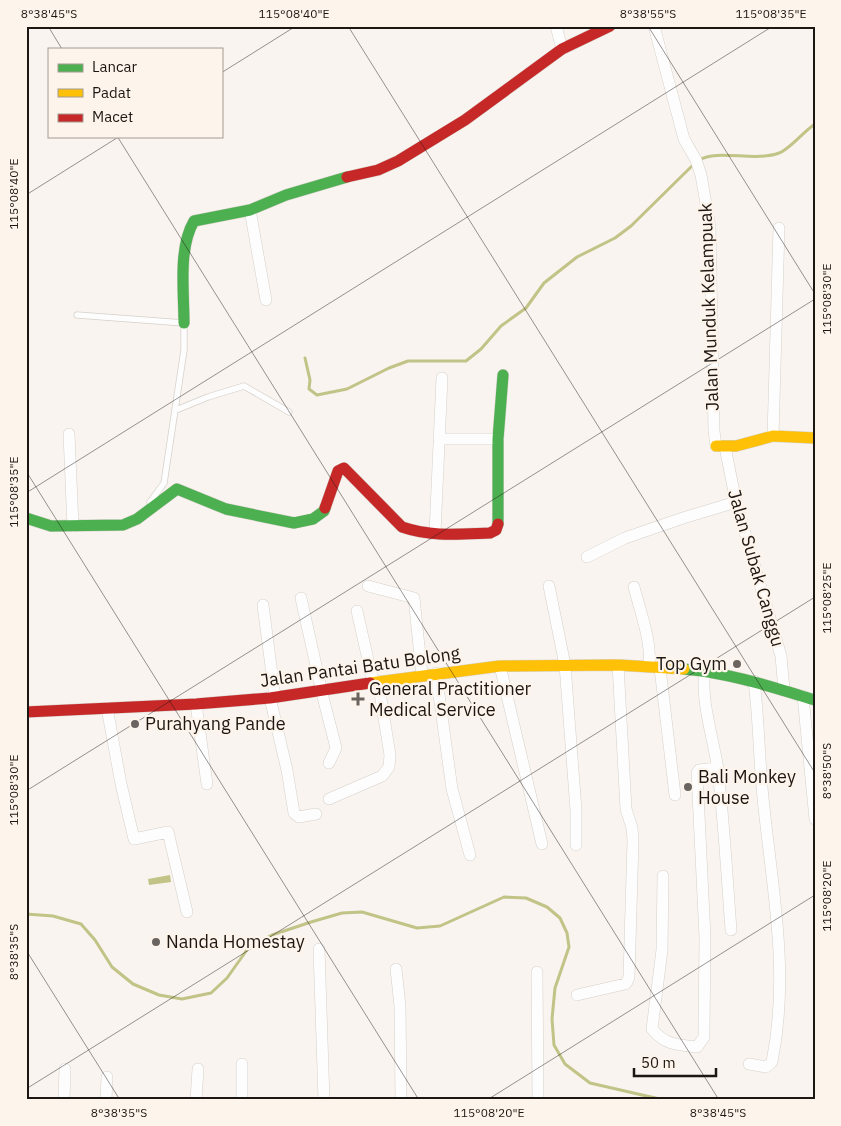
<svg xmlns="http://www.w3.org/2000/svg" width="841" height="1126" font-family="'IBM Plex Sans',sans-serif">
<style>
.water{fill:#c1c387}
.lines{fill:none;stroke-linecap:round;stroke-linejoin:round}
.stream{stroke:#c1c387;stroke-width:3}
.lane-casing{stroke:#d5d0ca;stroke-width:7}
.street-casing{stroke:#d5d0ca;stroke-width:12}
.fast-casing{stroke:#d5d0ca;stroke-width:12}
.slow-casing{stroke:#d5d0ca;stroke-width:12}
.jam-casing{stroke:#d5d0ca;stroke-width:12}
.lane{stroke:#fefdfd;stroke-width:5.5}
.street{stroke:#fefdfd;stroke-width:11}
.fast{stroke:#4caf50;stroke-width:11}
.slow{stroke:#ffc107;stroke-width:11}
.jam{stroke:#c62828;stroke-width:11}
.ticks{fill:none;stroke:#1c1712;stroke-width:1;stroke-opacity:0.45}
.poi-dot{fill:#69645f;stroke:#fdf4eb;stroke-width:2}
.labels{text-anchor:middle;stroke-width:4.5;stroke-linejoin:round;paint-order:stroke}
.street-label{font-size:18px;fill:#1c1712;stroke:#fdf4eb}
.poi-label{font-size:18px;fill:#1c1712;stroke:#fdf4eb;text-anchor:start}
.neatline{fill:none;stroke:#1c1712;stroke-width:2}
.ticks-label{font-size:12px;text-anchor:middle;fill:#1c1712}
</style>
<rect width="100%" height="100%" fill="#f9f4ef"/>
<path class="water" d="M 170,875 L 171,882 L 149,885 L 148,879 Z"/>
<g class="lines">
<path class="stream" d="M 699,160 C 718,149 755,162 779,153 C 789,150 804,131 815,124
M 305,358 L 310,380 L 309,389 L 317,395 L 347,389 L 389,368 L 408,361 L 466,361 L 481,349 L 501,326 L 526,308 L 544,283 L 577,257 L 615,238 L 631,226 L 694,164
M 26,914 L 53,916 L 81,924 L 95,940 L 112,967 L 133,984 L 159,995 L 182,999 L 211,993 L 227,978 L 249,947 L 272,935 L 311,922 L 342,913 L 362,912 L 417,928 L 440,926 L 504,897 L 526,898 L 547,907 L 560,918 L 567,933 L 569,947 L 555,988 L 552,1019 L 554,1045 L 565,1064 L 590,1083 L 664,1100"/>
<g class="lane-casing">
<path id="lane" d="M 77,315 L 184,323 L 184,350 L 164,483 L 150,502
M 176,410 L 208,397 L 244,386 L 289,412"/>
</g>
<g class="street-casing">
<path id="street" d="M 556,26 L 562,49
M 654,26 L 684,139 L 696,160 L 701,175 L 710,227 L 714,431 L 716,446
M 250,210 L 266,300
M 69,434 L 73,526
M 773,436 L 779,228
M 439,439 L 498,439
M 725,447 L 736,502 L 781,656 L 784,690
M 435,533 L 442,378
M 587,557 L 625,538 L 683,518 L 736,502
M 368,586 L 414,598 L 422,675
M 549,586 L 565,665 L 576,810 L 576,845
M 634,587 C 640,611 652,642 649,666
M 301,598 L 323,697 L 336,748 L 329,763
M 263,605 L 275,697
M 357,611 L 373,682
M 500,666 L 542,844
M 660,668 L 675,795
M 705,671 C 700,699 714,741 718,770 C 724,823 727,877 731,930
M 436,673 L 452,789 L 470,855
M 803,696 L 815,819
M 270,698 L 287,770 L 294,813 L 299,817 L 316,814
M 196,704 L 207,784
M 107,708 L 121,784 L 134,839 L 168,832 L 187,912
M 329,799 L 382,776 L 389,767 L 390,755 L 378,681
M 663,876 L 662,950 L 652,1029 C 665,1045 678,1045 697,1047 L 704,1037 L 704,1031 L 705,938 L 697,773 L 699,770 L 717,768
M 319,949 L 324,1100
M 396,969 L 400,1006 L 401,1100
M 537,972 L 538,1100
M 577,995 L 625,984 L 627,982 L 629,977 L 633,840 L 632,828 L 626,809 L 618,665
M 242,1064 L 242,1100
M 749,1064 L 766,1067 L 772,1062 C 790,972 772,888 763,798 C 759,759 759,720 754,681
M 64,1100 L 65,1069
M 106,1100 L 107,1077
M 196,1100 L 198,1069"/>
</g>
<g class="fast-casing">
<path id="fast" d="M 184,323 C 184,292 178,248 194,221 L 250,210 L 286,195 L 347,177
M 26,518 L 51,526 L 123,525 L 137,519 L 177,489 L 226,509 L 294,523 L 313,519 L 324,511 L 325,508
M 498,524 L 498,439 L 503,375
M 684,669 C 730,673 772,687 815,700"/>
</g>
<g class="slow-casing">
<path id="slow" d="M 716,446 L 736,446 L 773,436 L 815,438
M 370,683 L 500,666 L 618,665 L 684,669"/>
</g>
<g class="jam-casing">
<path id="jam" d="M 347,177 L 378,170 L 398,161 L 465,120 L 562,49 L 610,26
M 325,508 L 338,471 L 344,468 L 402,527 C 431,537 460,534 490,533 L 496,530 L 498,524
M 26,712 L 196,704 L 270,698 L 370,683"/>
</g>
<use href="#lane" class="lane"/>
<use href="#street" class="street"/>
<use href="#fast" class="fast"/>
<use href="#slow" class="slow"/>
<use href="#jam" class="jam"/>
</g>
<path class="ticks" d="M 48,26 L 62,49M 348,26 L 815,773M 648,26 L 815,294M 221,73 L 296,26M 117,136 L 719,1100M 26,195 L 120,136M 26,471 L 419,1100M 26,493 L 773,26M 26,791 L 815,299M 26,950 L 120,1100M 26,1089 L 815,597M 487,1100 L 815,895"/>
<g class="poi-dot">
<circle cx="737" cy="664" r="5"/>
<path d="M355.5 691.5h5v5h5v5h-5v5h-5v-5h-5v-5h5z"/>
<circle cx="135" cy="724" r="5"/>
<circle cx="688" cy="787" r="5"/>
<circle cx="156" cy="942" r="5"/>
</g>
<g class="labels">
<g class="street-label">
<text transform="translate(709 307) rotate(-92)" y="6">Jalan Munduk Kelampuak</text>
<text transform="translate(756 568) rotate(74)" y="6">Jalan Subak Canggu</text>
<text transform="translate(360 667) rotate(-8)" y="6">Jalan Pantai Batu Bolong</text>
</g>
<g class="poi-label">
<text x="727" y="670" text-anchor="end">Top Gym</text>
<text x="369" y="695">General Practitioner<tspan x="369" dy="21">Medical Service</tspan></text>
<text x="145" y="730">Purahyang Pande</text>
<text x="698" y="783">Bali Monkey<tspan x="698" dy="21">House</tspan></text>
<text x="166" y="948">Nanda Homestay</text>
</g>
</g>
<rect width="841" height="1126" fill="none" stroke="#fdf4eb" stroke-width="55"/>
<rect x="48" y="48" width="175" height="90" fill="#fdf4eb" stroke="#a39c94"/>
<rect x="58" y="64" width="25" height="8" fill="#4caf50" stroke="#a39c94"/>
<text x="92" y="72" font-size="15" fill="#1c1712">Lancar</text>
<rect x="58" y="89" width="25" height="8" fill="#ffc107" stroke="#a39c94"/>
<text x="92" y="98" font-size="15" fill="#1c1712">Padat</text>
<rect x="58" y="114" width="25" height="8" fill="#c62828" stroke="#a39c94"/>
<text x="92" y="122" font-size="15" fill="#1c1712">Macet</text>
<path d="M634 1068v8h82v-8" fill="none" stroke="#1c1712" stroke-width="2.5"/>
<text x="641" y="1068" font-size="15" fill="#1c1712" stroke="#fdf4eb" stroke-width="4" paint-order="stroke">50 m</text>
<rect x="28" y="28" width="786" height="1070" class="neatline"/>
<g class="ticks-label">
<text x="49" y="18">8°38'45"S</text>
<text x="294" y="18">115°08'40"E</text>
<text x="648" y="18">8°38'55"S</text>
<text x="771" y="18">115°08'35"E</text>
<text transform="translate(14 194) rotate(-90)" y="4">115°08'40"E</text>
<text transform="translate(827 299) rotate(-90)" y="4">115°08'30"E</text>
<text transform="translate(14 492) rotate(-90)" y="4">115°08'35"E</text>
<text transform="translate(827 598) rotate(-90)" y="4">115°08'25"E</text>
<text transform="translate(827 771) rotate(-90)" y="4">8°38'50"S</text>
<text transform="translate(14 790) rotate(-90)" y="4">115°08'30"E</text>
<text transform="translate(827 896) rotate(-90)" y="4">115°08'20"E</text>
<text transform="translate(14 952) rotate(-90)" y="4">8°38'35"S</text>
<text x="119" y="1117">8°38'35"S</text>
<text x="489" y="1117">115°08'20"E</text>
<text x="718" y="1117">8°38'45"S</text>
</g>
</svg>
